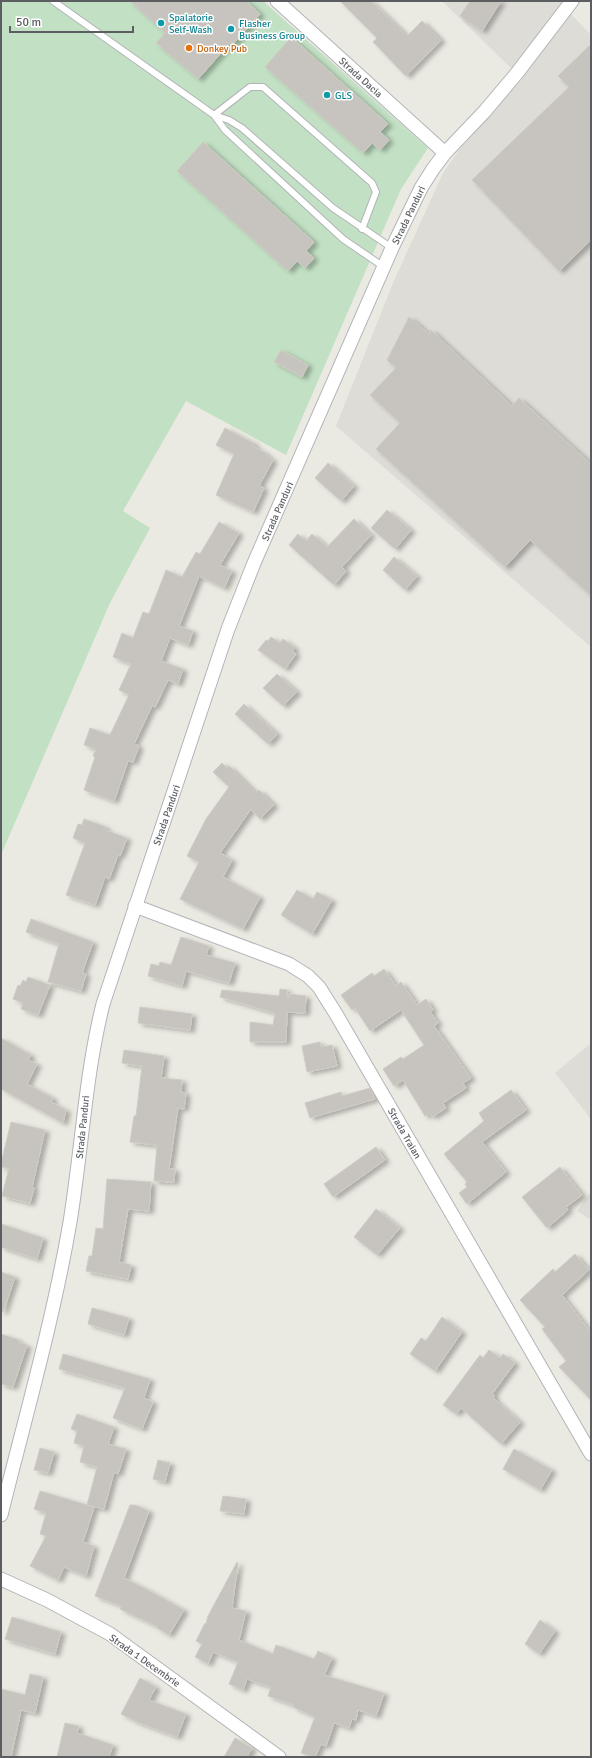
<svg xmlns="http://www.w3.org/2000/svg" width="592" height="1758" font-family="Signika,sans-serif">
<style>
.industrial{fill:#dddcd7}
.green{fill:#c2e0c4}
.building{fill:#c7c4bf;stroke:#cfccc2;filter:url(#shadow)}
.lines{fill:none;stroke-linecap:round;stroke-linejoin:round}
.lane-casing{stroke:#b3b4b8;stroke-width:8}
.street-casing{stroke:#b3b4b8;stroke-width:15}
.lane{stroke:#fff;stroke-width:6}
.street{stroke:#fff;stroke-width:13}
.culture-dot{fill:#0f9aa8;stroke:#fff;stroke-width:1.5}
.food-dot{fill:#e8710a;stroke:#fff;stroke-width:1.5}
.labels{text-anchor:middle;stroke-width:3;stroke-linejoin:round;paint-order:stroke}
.culture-label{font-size:10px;fill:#0d838f;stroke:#fff;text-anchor:start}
.food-label{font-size:10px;fill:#c56008;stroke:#fff;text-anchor:start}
.street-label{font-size:10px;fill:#5b5d61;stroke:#fff}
</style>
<defs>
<filter id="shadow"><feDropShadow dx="4.5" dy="2.5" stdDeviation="2" flood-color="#0004"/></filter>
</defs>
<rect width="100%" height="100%" fill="#ebeae2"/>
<path class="industrial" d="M 442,1 L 582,1 L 571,14 L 591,35 L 591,647 L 336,426 L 393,283 L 443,173 L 459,150 L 522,79 Z
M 591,1043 L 591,1119 L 555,1073 Z
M 591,1192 L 591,1220 L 577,1211 Z"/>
<path class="green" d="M 1,1 L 263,1 L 428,148 L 401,189 L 286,455 L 186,401 L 123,511 L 150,528 L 110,603 L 1,855 Z"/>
<path class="building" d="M 130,1 L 246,1 L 260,14 L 233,44 L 231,42 L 198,79 L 156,43 L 165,33 Z
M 340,1 L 371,1 L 407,36 L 422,21 L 441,40 L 406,76 L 373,42 L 377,38 Z
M 470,1 L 501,1 L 482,31 L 460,16 Z
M 291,37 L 388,124 L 380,132 L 389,140 L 380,150 L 372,143 L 363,153 L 265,67 Z
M 591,44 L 591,240 L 559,271 L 472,180 L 569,87 L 558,76 Z
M 203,142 L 314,242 L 306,251 L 314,258 L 305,268 L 297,261 L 288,271 L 177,171 Z
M 409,317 L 429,334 L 431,330 L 512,406 L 519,398 L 591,464 L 591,596 L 530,540 L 505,567 L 376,449 L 400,423 L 370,395 L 396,368 L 387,360 Z
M 281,350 L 308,365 L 302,377 L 274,362 Z
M 225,428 L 255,444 L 253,446 L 267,454 L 266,455 L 273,460 L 259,486 L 264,488 L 253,512 L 216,495 L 234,454 L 216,445 Z
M 328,463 L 354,486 L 341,501 L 315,478 Z
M 387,510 L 411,530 L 395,549 L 371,528 Z
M 354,519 L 371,535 L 342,567 L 346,571 L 334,585 L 289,545 L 298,534 L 306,541 L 312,534 L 327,547 Z
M 219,522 L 239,533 L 220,565 L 232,571 L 224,588 L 199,576 L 179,626 L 193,631 L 188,645 L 170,638 L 161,661 L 183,669 L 178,684 L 168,680 L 155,707 L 152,706 L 134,744 L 139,746 L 133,762 L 128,761 L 114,801 L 84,790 L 95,757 L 93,756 L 96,749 L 84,745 L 90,728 L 110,735 L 129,695 L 119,690 L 131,664 L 113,657 L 122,633 L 133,638 L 143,612 L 149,614 L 166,570 L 182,577 L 196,552 L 200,554 Z
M 394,557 L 417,576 L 405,590 L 383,570 Z
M 271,637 L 280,643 L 283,639 L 295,648 L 292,651 L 296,654 L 285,669 L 258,650 L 266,640 L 268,641 Z
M 277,674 L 297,692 L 283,706 L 263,688 Z
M 244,704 L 277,734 L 268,744 L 235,714 Z
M 222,763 L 227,768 L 229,766 L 256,793 L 259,790 L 274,805 L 260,819 L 251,809 L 220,853 L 232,860 L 223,877 L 260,897 L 243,929 L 180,899 L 199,862 L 187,856 L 206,819 L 229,787 L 213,772 Z
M 84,819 L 106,827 L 105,830 L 127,838 L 120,856 L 118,855 L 109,879 L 105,877 L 95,905 L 66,895 L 85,843 L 73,838 L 78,824 L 82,825 Z
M 297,890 L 313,899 L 317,892 L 332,900 L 312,934 L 281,915 Z
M 31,919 L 93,942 L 82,973 L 86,974 L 81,991 L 48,982 L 59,944 L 26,932 Z
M 181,937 L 209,946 L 206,955 L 235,963 L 229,983 L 186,971 L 182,986 L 148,976 L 151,964 L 159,966 L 160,962 L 171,965 Z
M 384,969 L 396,986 L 401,982 L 417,1005 L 426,999 L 433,1010 L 430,1012 L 438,1023 L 434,1026 L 471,1078 L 463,1083 L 466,1088 L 443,1103 L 446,1108 L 432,1117 L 430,1113 L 425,1116 L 403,1080 L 394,1086 L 383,1069 L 401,1057 L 403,1059 L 424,1045 L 401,1010 L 370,1031 L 355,1008 L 352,1010 L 341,995 L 372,973 L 374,976 Z
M 28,977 L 50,985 L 38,1015 L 21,1009 L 23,1003 L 13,999 L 18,985 L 20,986 L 23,980 L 26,982 Z
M 280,989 L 287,990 L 287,997 L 289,997 L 289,994 L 306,996 L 305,1013 L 287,1012 L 286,1042 L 250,1042 L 250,1022 L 273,1025 L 275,1013 L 220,997 L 222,990 L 279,996 Z
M 140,1007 L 192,1014 L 190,1030 L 138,1023 Z
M 1,1038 L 31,1055 L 28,1060 L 37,1064 L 27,1084 L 53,1098 L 51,1102 L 66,1110 L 63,1123 L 1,1089 Z
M 320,1042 L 321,1047 L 332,1045 L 337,1066 L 307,1072 L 302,1046 Z
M 124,1050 L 164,1056 L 161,1078 L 182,1080 L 181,1092 L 186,1093 L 184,1109 L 178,1108 L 169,1169 L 175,1169 L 174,1182 L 154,1181 L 157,1145 L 130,1142 L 134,1116 L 136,1116 L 142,1066 L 122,1063 Z
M 370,1088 L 375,1099 L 310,1118 L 305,1103 L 341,1092 L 342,1096 Z
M 511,1090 L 526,1110 L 482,1142 L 506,1172 L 467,1204 L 459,1193 L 467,1187 L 465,1184 L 467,1182 L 444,1154 L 484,1121 L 479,1113 Z
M 11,1122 L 45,1130 L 32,1187 L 34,1188 L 30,1203 L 2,1196 L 9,1168 L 1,1167 L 1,1163 Z
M 376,1147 L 385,1160 L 333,1197 L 324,1184 Z
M 560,1167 L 582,1195 L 566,1207 L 568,1210 L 547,1228 L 522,1197 Z
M 107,1179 L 151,1182 L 149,1211 L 128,1209 L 119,1262 L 131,1265 L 128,1279 L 86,1271 L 89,1256 L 92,1256 L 96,1228 L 103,1229 Z
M 376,1209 L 400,1228 L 377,1255 L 354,1237 Z
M 1,1224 L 43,1238 L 37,1259 L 1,1247 Z
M 575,1254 L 589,1270 L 562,1295 L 591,1333 L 591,1400 L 559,1367 L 566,1361 L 542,1329 L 545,1327 L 520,1300 L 553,1269 L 555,1272 Z
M 1,1272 L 15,1277 L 3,1312 L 1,1311 Z
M 92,1308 L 129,1318 L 124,1335 L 88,1324 Z
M 442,1317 L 462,1332 L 435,1371 L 410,1354 L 421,1338 L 426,1341 Z
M 1,1334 L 19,1340 L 18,1342 L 27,1345 L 13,1387 L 1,1384 Z
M 489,1350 L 500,1358 L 503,1354 L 515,1363 L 492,1394 L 495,1396 L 493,1398 L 520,1422 L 501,1444 L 461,1408 L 456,1414 L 443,1405 L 480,1355 L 483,1358 Z
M 63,1354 L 150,1379 L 144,1398 L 153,1402 L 142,1429 L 113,1418 L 125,1388 L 59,1369 Z
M 77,1414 L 114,1427 L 108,1444 L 126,1449 L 118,1474 L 114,1472 L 104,1509 L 87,1505 L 94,1507 L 83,1542 L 94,1546 L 86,1576 L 64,1567 L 58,1580 L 30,1566 L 46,1536 L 40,1534 L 46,1513 L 34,1509 L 40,1491 L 87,1505 L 97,1467 L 80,1462 L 84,1446 L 74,1443 L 77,1431 L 71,1429 Z
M 40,1448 L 54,1452 L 48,1473 L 34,1470 Z
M 514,1449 L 552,1470 L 540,1490 L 503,1469 Z
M 158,1460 L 170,1463 L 165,1482 L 153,1479 Z
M 223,1496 L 246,1499 L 244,1514 L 220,1511 Z
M 130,1505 L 135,1505 L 149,1511 L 124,1578 L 148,1590 L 184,1610 L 169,1635 L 157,1628 L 158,1627 L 120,1609 L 122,1606 L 95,1596 Z
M 237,1562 L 238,1563 L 232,1608 L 246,1611 L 239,1640 L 273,1654 L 276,1645 L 314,1659 L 318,1651 L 332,1658 L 324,1675 L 384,1693 L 376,1716 L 358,1710 L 356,1720 L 352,1719 L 349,1728 L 334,1723 L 326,1746 L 321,1744 L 315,1757 L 301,1753 L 315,1717 L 293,1707 L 294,1705 L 268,1696 L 271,1687 L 247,1679 L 243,1690 L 229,1684 L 238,1662 L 213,1652 L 208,1664 L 195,1657 L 202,1644 L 196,1641 L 205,1623 L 206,1624 L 208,1616 Z
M 12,1617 L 61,1632 L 55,1654 L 5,1639 Z
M 540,1620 L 555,1631 L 539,1654 L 525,1644 Z
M 30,1674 L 43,1677 L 35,1713 L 21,1710 L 11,1757 L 1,1757 L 1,1689 L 25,1695 Z
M 140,1678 L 156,1687 L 149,1700 L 186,1714 L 177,1737 L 137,1722 L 121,1714 Z
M 65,1723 L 79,1726 L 77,1733 L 113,1745 L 109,1757 L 57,1757 Z
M 235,1738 L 252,1748 L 247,1757 L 224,1757 Z"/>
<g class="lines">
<g class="lane-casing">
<path id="lane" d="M 53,1 L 214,115 L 229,120 L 242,128 L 333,208 L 392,248
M 214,115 L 250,87 L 263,87 L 372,183 L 376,192 L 362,229
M 214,115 L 225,130 L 343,239 L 384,267"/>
</g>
<g class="street-casing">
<path id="street" d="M 277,1 L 445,153
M 135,906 L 289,964 L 308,976 L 319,987 L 336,1014 L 591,1454
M 1,1515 C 25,1418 53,1321 70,1222 C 82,1149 85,1076 103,1004 L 228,629 L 254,563 L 392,248 L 421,188 L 433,169 L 445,153 L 485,111 L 517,73 L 572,1
M 1,1579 L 47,1600 L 110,1634 L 279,1757"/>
</g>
<use href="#lane" class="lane"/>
<use href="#street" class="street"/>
</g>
<g class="culture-dot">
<circle cx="161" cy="23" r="4"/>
<circle cx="231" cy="29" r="4"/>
<circle cx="327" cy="95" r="4"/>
</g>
<circle class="food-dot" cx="189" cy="48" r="4"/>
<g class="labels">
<g class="culture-label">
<text x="169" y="21">Spalatorie<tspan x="169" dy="12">Self-Wash</tspan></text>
<text x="239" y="27">Flasher<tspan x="239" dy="12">Business Group</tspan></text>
<text x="335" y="99">GLS</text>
</g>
<g class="food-label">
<text x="197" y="52">Donkey Pub</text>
</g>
<g class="street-label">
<text transform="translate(361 77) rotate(42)" y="4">Strada Dacia</text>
<text transform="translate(408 215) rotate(-64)" y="4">Strada Panduri</text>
<text transform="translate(277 511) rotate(-66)" y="4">Strada Panduri</text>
<text transform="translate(166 815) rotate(-71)" y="4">Strada Panduri</text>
<text transform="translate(82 1127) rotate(-84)" y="4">Strada Panduri</text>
<text transform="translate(405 1133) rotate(60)" y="4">Strada Traian</text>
<text transform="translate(145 1660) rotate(35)" y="4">Strada 1 Decembrie</text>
</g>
</g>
<rect width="592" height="1758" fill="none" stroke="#5b5d61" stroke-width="4"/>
<path d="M10 26v6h123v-6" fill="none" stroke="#5b5d61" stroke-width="2"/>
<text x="16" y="26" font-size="12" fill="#5b5d61" stroke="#ffffff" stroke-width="3" paint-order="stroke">50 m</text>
</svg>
